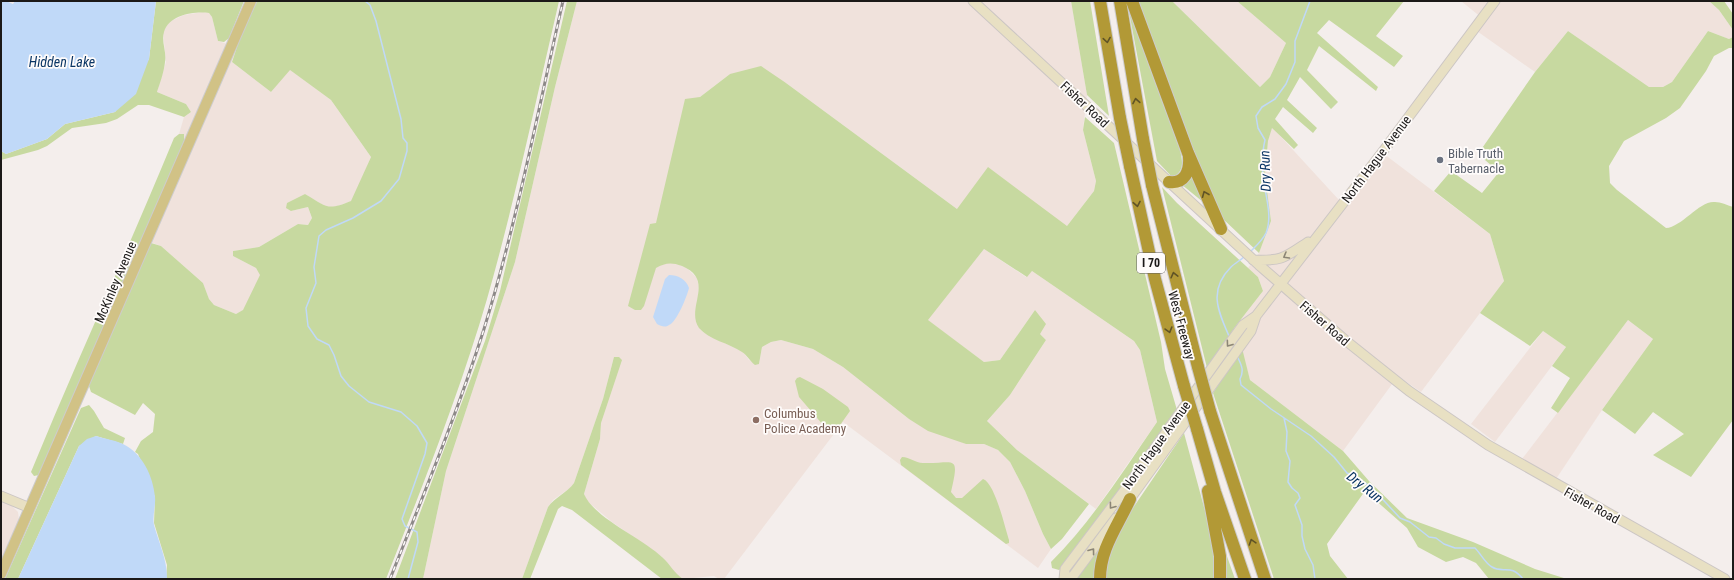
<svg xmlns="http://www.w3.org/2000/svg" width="1734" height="580" font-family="'Roboto Condensed',sans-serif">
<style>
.built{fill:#f0e2dc}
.green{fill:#c7d9a0}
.water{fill:#c0d9f8}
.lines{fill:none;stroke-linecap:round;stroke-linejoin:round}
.stream{stroke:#c0d9f8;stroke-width:1.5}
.secondary-casing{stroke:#ccc6c4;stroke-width:11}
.primary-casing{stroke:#cdcccc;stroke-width:12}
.motorway-casing{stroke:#cdcccc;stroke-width:14}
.secondary{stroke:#e8e0c3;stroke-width:9}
.primary{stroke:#d1c286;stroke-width:10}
.motorway{stroke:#b29936;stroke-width:12}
.rail-casing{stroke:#8d8988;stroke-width:3}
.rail{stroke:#fffcfb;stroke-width:1.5;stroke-dasharray:4.5;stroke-linecap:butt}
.motorway-bridge-casing{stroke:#cdcccc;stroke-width:14;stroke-linecap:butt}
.motorway-bridge{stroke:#b29936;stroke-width:12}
.oneway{stroke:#5f5326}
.oneway2{stroke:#8c8676}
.worship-dot{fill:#6b7280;stroke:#fffcfb;stroke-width:1.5}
.education-dot{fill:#8d6e63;stroke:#fffcfb;stroke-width:1.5}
.labels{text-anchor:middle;stroke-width:3.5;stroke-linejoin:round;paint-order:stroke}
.shield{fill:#fffcfb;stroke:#5f5d5c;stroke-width:1}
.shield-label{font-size:12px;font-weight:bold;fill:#1b1918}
.street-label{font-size:13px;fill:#1b1918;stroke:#fffcfb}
.worship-label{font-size:13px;fill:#5b616d;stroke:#fffcfb;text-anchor:start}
.education-label{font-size:13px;fill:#785e54;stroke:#fffcfb;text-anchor:start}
.water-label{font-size:14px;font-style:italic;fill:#0a3564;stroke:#fffcfb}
</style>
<rect width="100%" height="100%" fill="#f4eeec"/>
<path class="built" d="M 577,1 L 1071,1 L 1087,95 L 1083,130 L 1096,181 L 1094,191 L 1067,226 L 957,209 L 786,83 L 730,74 L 700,97 L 656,224 L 650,224 L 652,276 L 655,268 L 664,263 L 674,263 L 687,268 L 697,278 L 699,287 L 696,318 L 698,326 L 703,332 L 743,352 L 749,360 L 759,364 L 762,347 L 771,342 L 781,340 L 813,349 L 843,367 L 909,419 L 966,444 L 984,444 L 998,450 L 1010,462 L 1025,491 L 1043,534 L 1051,549 L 1038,568 L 843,422 L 724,579 L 719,579 L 714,576 L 683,579 L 677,575 L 662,557 L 612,522 L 587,501 L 584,494 L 600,439 L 601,423 L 614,357 L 603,399 L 574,483 L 570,488 L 553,500 L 548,507 L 522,579 L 423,579 L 446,471 L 515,262 L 555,87 Z
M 1172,1 L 1237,1 L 1286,43 L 1270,77 L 1260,87 Z
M 1461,1 L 1709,1 L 1719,10 L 1733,30 L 1733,37 L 1729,39 L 1708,31 L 1672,82 L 1663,87 L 1649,87 L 1568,31 L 1535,72 L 1474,29 L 1482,18 Z
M 203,12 L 209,13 L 212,17 L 218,41 L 237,47 L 232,62 L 271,92 L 289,69 L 331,100 L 371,157 L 352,201 L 335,207 L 326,207 L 305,194 L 291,211 L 308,207 L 312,218 L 308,225 L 298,224 L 259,247 L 233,251 L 233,256 L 256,268 L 261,275 L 243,311 L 236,314 L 214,305 L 209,299 L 203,283 L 161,246 L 141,239 L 184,141 L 184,134 L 179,134 L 184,117 L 191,112 L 186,104 L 157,92 L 166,62 L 163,32 L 169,22 L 184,15 Z
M 1272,127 L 1339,200 L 1380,151 L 1490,234 L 1504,281 L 1421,392 L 1398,376 L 1343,451 L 1250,380 L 1235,327 L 1263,291 L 1258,277 L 1248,268 L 1259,253 L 1271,221 L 1265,175 L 1268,141 Z
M 984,249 L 1026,277 L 1032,271 L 1134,341 L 1140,350 L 1157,422 L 1096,509 L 1017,450 L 987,421 L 1010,395 L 1046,340 L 1040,334 L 1035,310 L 1000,360 L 984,362 L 927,320 Z
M 1628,320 L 1653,339 L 1602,410 L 1556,479 L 1522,459 Z
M 1543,331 L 1566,347 L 1495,442 L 1471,424 Z
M 1,501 L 11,505 L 18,512 L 19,520 L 1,565 Z"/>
<path class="green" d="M 156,1 L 244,1 L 229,38 L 224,42 L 218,41 L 212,17 L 209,13 C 194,11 169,15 164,32 C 161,41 167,53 165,62 C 164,72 160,83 157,92 L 186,104 L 191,112 L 184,117 L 149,105 L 138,105 L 117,119 L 106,123 L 72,128 L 47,146 L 38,150 L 1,160 L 1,151 L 6,154 L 47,139 L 65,124 L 115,112 L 149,59 Z
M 257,1 L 559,1 C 536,100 515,201 487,299 C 459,395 422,487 386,579 L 166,579 L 167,565 L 154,523 L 155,497 L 138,454 L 135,452 L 141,441 L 153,432 L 155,414 L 143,403 L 135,415 L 91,392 L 89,386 L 92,378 L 151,243 L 161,246 L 203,283 L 209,299 L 214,305 L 236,314 L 243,310 L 260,275 L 256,268 L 233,256 L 233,251 L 259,247 L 298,224 L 308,225 L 312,218 L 308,207 L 291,211 L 286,208 L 287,203 L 305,194 C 327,207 327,211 351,201 L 371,157 L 331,100 L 290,70 L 271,92 L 232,62 L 239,41 Z
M 567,1 L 577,1 L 555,87 L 515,262 L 446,471 L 423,579 L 395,579 L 485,341 L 500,291 Z
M 1071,1 L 1090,1 L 1109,116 L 1087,95 Z
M 1127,1 L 1176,138 C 1180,150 1189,172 1172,177 L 1157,161 Z
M 1137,1 L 1172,1 L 1260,87 L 1270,77 L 1286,43 L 1237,1 L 1404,1 L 1376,36 L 1403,56 L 1394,67 L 1329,20 L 1317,33 L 1378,87 L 1376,91 L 1319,46 L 1307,70 L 1338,102 L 1331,109 L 1300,77 L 1287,100 L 1317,128 L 1313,133 L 1283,107 L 1275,119 L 1298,145 L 1294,149 L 1272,128 L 1268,141 L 1265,175 L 1271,221 L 1259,253 L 1221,217 L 1211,197 Z
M 1709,1 L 1724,1 L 1733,14 L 1733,30 L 1719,10 Z
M 1568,31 L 1649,87 L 1663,87 L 1672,82 L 1708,31 L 1729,39 L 1733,37 L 1733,48 L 1729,48 L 1714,56 L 1706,71 L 1680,108 L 1666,118 L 1624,141 L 1609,166 L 1610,183 L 1617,190 L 1666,228 C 1682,227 1700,200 1715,202 C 1721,202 1727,205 1733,207 L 1733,420 L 1691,477 L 1653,455 L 1684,434 L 1653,412 L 1635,434 L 1602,410 L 1653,339 L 1628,320 L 1558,413 L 1551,408 L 1570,378 L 1552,366 L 1566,347 L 1543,331 L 1530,346 L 1480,313 L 1504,281 L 1490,234 L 1434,191 L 1451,171 L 1482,193 L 1499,172 L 1478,154 L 1535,72 Z
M 761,66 L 786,83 L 957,209 L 988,167 L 1067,226 L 1094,191 L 1096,181 L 1083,130 L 1085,117 L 1114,143 L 1161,342 L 1165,369 L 1177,410 L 1065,565 L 1059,570 L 1052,568 L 1051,562 C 1092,521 1124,470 1157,422 L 1140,350 L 1134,341 L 1032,271 L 1027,277 L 984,249 L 928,320 L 984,362 L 1000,360 L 1035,310 L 1046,324 L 1040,334 L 1046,340 L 1010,395 L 987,421 L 1017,450 L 1089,504 L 1062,539 L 1051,549 L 1043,534 L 1025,491 L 1010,462 L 998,450 L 984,444 L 966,444 L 928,431 L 909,419 L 843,367 L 813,349 L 781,340 L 771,342 L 762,347 L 759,364 L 755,365 C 750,361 747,355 742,352 C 729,343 709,340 699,328 C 685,308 716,280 682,266 C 671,262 665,263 656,268 L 644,306 L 641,310 L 635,310 L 628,306 L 650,224 L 656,223 L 685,99 L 700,97 L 730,74 Z
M 179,134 L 184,134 L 184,141 L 39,475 L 34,476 L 31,472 C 77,360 128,250 174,138 Z
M 1192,170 L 1205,200 L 1203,202 L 1181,184 Z
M 1162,187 L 1177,203 L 1258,277 L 1263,291 L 1235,327 L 1207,368 Z
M 1242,348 L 1250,380 L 1343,451 L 1369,481 L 1407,518 L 1473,542 L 1535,569 L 1567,579 L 1489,579 L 1476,563 L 1463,557 L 1446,562 L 1418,547 L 1407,528 L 1365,491 L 1327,544 L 1330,556 L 1348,579 L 1274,579 L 1213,393 Z
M 614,357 L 619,357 L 622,360 L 601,423 L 600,439 L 584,494 C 594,518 642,538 662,557 C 670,564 674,573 683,579 L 662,579 L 572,510 L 562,506 L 558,509 L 530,579 L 522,579 L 548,507 C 555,497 567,493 574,483 L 603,399 Z
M 800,377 L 823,389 L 848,407 L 850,411 L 833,435 L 830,433 L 799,397 L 795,381 L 797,378 Z
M 89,405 L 94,411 L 104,428 L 125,438 L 123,444 L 96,436 L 79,446 L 18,579 L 5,579 L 81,408 Z
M 1184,433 L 1211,533 L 1216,558 L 1216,579 L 1104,579 L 1103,572 L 1116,533 Z
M 902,457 C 910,457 915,463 923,463 C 955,464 960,453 951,492 L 956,498 L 962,498 L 983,479 C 995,483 1005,528 1009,540 L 1009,543 L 1006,544 L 901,465 L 900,460 Z
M 1102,542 L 1097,579 L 1075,579 Z
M 1223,545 L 1235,579 L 1222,579 Z"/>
<path class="water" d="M 1,1 L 6,1 L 13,4 L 15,1 L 156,1 L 149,59 L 136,94 L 115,112 L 65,124 L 47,139 L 6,154 L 1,151 Z
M 669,275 C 678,275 686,279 689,288 C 687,296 677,322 669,325 C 665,328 661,326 657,324 L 653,317 L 665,279 Z
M 96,436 C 105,439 115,440 123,444 C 143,454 153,476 155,497 C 156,506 152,516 154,525 C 159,543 167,559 167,578 L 18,579 L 79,446 L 87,439 Z"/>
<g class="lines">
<path class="stream" d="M 365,1 L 370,5 L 376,21 L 401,119 L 403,138 L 407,143 L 407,151 L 399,179 L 381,201 L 353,218 L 326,230 L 319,236 L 314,267 L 316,283 L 306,308 L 308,326 L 317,339 L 329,345 L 334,355 L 341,376 L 349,386 L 369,402 L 401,412 L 417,426 L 427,443 L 425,454 L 402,519 L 405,526 L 417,532 L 418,542 L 408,579
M 1250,252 C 1256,246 1262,241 1266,233 C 1273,216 1265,194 1263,177 C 1262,164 1262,152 1265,140 L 1258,128 L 1256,116 L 1262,107 L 1275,99 L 1286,84 L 1295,62 L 1295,41 L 1310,1
M 1229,336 C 1218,311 1208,290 1231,267 C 1235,263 1241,260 1245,256
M 1238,358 C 1242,366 1244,371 1240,379 L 1241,385 L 1271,409 L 1311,436 L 1334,457 L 1347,473 L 1359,478 L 1373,489 L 1400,518 L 1410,522 L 1429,537 L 1436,538 L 1444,544 L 1455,548 L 1475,548 C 1481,554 1485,563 1492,567 C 1503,574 1511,563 1523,579
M 1284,418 L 1287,432 L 1286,451 L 1290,461 L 1288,482 L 1292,488 L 1298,493 L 1300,498 L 1295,505 L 1302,525 L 1302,536 L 1305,549 L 1313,565 L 1315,579"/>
<g class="secondary-casing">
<path id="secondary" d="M 973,1 L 1259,265 L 1345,340 L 1409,391 L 1488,445 L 1725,579
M 1253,260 C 1283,261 1284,258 1308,242
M 1,496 L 30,508
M 1127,503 L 1251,331 L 1256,316
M 1064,579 L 1065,569 L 1127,487 L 1229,344 L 1243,325 L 1256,316 L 1384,150 L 1495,1
M 1066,579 L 1073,576 L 1116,518"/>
</g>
<g class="primary-casing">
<path id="primary" d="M 1,574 L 251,1"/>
</g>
<g class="motorway-casing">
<path id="motorway" d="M 1100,1 L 1120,118
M 1120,1 L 1143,139
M 1132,1 L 1188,153 L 1221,229
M 1130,166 L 1155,279 L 1184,386
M 1169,182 C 1185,184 1190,171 1189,157
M 1152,185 L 1198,367
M 1210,411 L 1265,579
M 1197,429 L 1215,492 L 1245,579
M 1208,491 L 1220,556 L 1220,579
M 1100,579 C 1100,548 1118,526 1130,499"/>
</g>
<use href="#secondary" class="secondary"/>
<use href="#primary" class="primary"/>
<use href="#motorway" class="motorway"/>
<g class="rail-casing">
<path id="rail" d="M 1732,1 L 1733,2
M 390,579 C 423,496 457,414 484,329 C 517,222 538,110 563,1"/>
</g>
<use href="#rail" class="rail"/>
<g class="motorway-bridge-casing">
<path id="motorway-bridge" d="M 1120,118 L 1130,166
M 1143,139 L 1152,185
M 1198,367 L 1210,411
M 1184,386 L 1197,429"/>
</g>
<use href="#motorway-bridge" class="motorway-bridge"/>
</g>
<defs><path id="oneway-chevron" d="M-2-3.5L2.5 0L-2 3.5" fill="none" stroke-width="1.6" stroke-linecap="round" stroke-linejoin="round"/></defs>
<g class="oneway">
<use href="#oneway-chevron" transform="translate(1107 40) rotate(81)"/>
<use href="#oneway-chevron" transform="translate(1136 101) rotate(-100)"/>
<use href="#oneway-chevron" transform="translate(1205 194) rotate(-112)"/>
<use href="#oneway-chevron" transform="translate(1137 204) rotate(79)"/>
<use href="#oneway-chevron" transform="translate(1174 275) rotate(-104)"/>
<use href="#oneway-chevron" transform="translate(1169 330) rotate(74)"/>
<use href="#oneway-chevron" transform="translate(1252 542) rotate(-108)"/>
</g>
<g class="oneway2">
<use href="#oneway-chevron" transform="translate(1286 256) rotate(150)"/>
<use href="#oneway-chevron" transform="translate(1229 344) rotate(126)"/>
<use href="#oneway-chevron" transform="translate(1112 506) rotate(127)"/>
<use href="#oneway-chevron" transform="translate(1092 551) rotate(-53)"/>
</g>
<circle class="worship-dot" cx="1440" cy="160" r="4"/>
<circle class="education-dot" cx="756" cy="420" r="4"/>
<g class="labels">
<rect class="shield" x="1137" y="253" width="28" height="20" rx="3"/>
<g class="shield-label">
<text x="1151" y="267">I 70</text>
</g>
<g class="street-label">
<text transform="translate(1085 104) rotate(43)" y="5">Fisher Road</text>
<text transform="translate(1376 159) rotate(-53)" y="5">North Hague Avenue</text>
<text transform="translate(115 282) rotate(-67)" y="5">McKinley Avenue</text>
<text transform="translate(1325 323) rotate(41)" y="5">Fisher Road</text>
<text transform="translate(1182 325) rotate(75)" y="5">West Freeway</text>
<text transform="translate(1156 445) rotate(-54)" y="5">North Hague Avenue</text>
<text transform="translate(1592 505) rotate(29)" y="5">Fisher Road</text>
</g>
<g class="worship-label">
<text x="1448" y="158">Bible Truth<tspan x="1448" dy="15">Tabernacle</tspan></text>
</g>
<g class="education-label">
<text x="764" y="418">Columbus<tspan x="764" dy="15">Police Academy</tspan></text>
</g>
<g class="water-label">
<text x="62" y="67">Hidden Lake</text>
<text transform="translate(1265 171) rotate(-92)" y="5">Dry Run</text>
<text transform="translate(1365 487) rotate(38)" y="5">Dry Run</text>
</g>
</g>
<rect width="1734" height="580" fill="none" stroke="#1b1918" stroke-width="4"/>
</svg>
